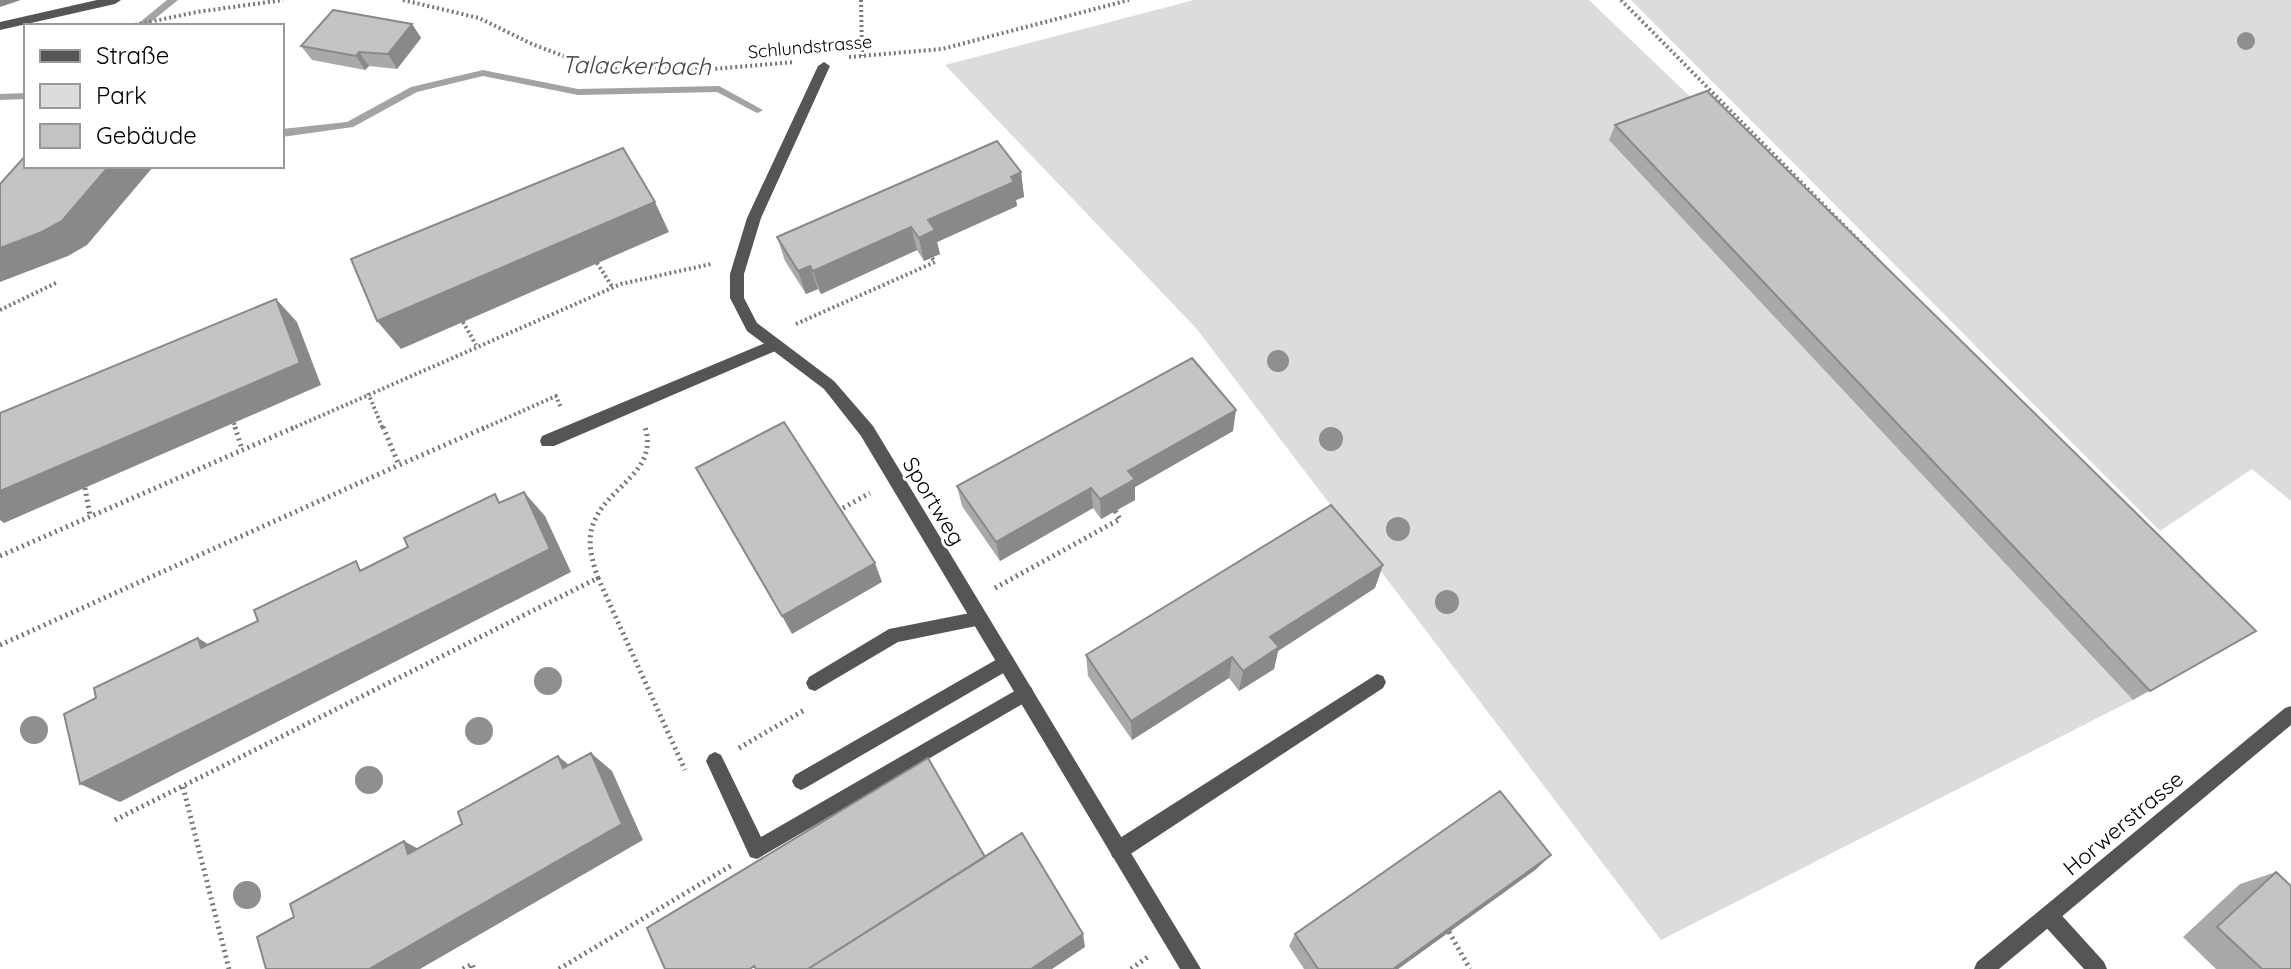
<svg xmlns="http://www.w3.org/2000/svg" width="2291" height="969" font-family="Quicksand,sans-serif">
<style>
.green{fill:#dcdcdc}
.lines{fill:none;stroke-linecap:round;stroke-linejoin:round}
.stream{fill:#a3a3a3;fill-rule:evenodd}
.path-far1{stroke:#777;stroke-width:4;stroke-dasharray:2 3;stroke-linecap:butt}
.path{stroke:#777;stroke-width:5;stroke-dasharray:2 4;stroke-linecap:butt}
.service{fill:#555;fill-rule:evenodd}
.minor{fill:#555;fill-rule:evenodd}
.tertiary{fill:#555;fill-rule:evenodd}
.tree{fill:#8f8f8f}
.wall{fill:#a9a9a9}
.shaded-wall{fill:#898989}
.building{fill:#c4c4c4;stroke:#898989;stroke-width:2}
.labels{text-anchor:middle;stroke-width:6;stroke-linejoin:round;paint-order:stroke}
.far-street-label{font-size:18px;fill:#000;stroke:#fff}
.street-label{font-size:22px;fill:#000;stroke:#fff}
.water-label{font-size:24px;font-style:italic;fill:#444;stroke:#fff}
</style>
<rect width="100%" height="100%" fill="#fff"/>
<path class="green" d="M 1194,0 L 1589,0 L 1700,106 L 1610,140 L 2133,700 L 1661,940 L 1196,328 L 945,65 Z
M 1631,0 L 2291,0 L 2291,501 L 2252,469 L 2160,531 Z"/>
<g class="lines">
<path class="stream" d="M 167,0 L 178,0 L 146,26 L 135,26 Z
M 483,70 L 578,89 L 719,86 L 763,110 L 758,113 L 755,112 L 717,92 L 578,95 L 483,76 L 417,92 L 353,127 L 282,137 L 282,129 L 347,122 L 411,87 Z
M 26,93 L 26,99 L 0,100 L 0,94 Z"/>
<path class="path-far1" d="M 403,0 L 479,18 L 532,44 L 598,69 L 713,69 L 795,62
M 861,0 L 862,56
M 1621,0 L 1878,260
M 130,26 L 197,12 L 283,0
M 849,57 L 942,49 L 1129,0
M 597,263 L 613,288
M 0,310 L 58,282
M 463,322 L 476,345
M 796,324 L 935,262 L 932,258
M 368,393 L 383,429
M 234,423 L 236,429
M 291,429 L 621,284 L 711,264
M 482,429 L 556,396 L 561,408"/>
<path class="path" d="M 235,427 L 242,449
M 383,427 L 399,465 L 486,427
M 85,488 L 90,516
M 843,508 L 870,493
M 0,556 L 295,427
M 598,578 L 685,770
M 995,588 L 1120,519 L 1115,511
M 0,645 L 399,465
M 739,748 L 806,709
M 183,787 L 229,969
M 115,820 L 598,578 C 592,561 586,540 594,522 C 608,486 659,472 645,427
M 1449,932 L 1470,969
M 463,969 L 472,964 L 474,969
M 559,969 L 732,865
M 1131,969 L 1149,956"/>
<path class="service" d="M 775,339 L 782,345 L 780,349 L 554,446 L 542,446 L 540,441 L 542,436 Z
M 980,611 L 986,614 L 989,619 L 986,624 L 898,642 L 815,691 L 809,689 L 806,683 L 809,677 L 889,629 Z
M 1006,654 L 1012,656 L 1015,662 L 1012,668 L 807,787 L 801,790 L 795,787 L 792,781 L 795,775 Z
M 1377,674 L 1383,676 L 1386,682 L 1383,688 L 1126,857 L 1119,859 L 1112,857 L 1110,850 L 1112,843 Z
M 1025,685 L 1031,687 L 1034,693 L 1031,699 L 757,859 L 750,857 L 706,761 L 709,755 L 715,752 L 721,755 L 761,837 Z"/>
<path class="minor" d="M 97,0 L 121,0 L 115,4 L 0,30 L 0,22 Z
M 824,62 L 830,66 L 761,218 L 744,274 L 744,298 L 757,323 L 834,381 L 873,426 L 1201,969 L 1180,969 L 861,436 L 824,389 L 747,331 L 730,298 L 730,274 L 747,218 L 818,66 Z
M 2049,906 L 2056,909 L 2104,962 L 2107,969 L 2084,969 L 2042,923 L 2039,916 L 2042,909 Z"/>
<path class="tertiary" d="M 2291,706 L 2291,725 L 1999,969 L 1974,969 L 1977,962 L 2285,708 Z"/>
</g>
<g class="tree">
<circle cx="2246" cy="41" r="9"/>
<circle cx="1278" cy="361" r="11"/>
<circle cx="1331" cy="439" r="12"/>
<circle cx="1398" cy="529" r="12"/>
<circle cx="1447" cy="602" r="12"/>
<circle cx="548" cy="681" r="14"/>
<circle cx="34" cy="730" r="14"/>
<circle cx="479" cy="731" r="14"/>
<circle cx="369" cy="780" r="14"/>
<circle cx="247" cy="895" r="14"/>
</g>
<path class="wall" d="M 412,24 L 421,38 L 397,69 L 369,66 L 365,70 L 312,60 L 301,46 Z
M 1615,125 L 2256,631 L 2133,700 L 1609,140 Z
M 1021,172 L 1024,197 L 1016,200 L 1017,206 L 937,242 L 940,254 L 924,261 L 917,250 L 821,294 L 818,289 L 806,294 L 785,261 L 777,237 Z
M 1233,431 L 1135,487 L 1135,500 L 1101,519 L 1093,508 L 1000,561 L 962,506 L 957,486 Z
M 1375,588 L 1278,651 L 1274,669 L 1239,691 L 1229,678 L 1132,740 L 1088,676 L 1086,655 Z
M 1551,855 L 1535,870 L 1398,969 L 1304,969 L 1289,946 L 1295,934 Z
M 2276,872 L 2291,969 L 2216,969 L 2183,937 L 2240,884 Z"/>
<path class="shaded-wall" d="M 0,0 L 21,0 L 0,7 Z
M 412,24 L 421,38 L 397,69 L 388,54 Z
M 359,52 L 369,66 L 365,70 L 356,56 Z
M 109,166 L 153,167 L 87,245 L 68,256 L 0,282 L 0,248 Z
M 1021,172 L 1024,197 L 1016,200 L 1017,206 L 937,242 L 940,254 L 924,261 L 919,238 L 928,220 Z
M 655,202 L 669,232 L 401,349 L 377,321 Z
M 911,227 L 917,250 L 821,294 L 813,271 Z
M 810,266 L 818,289 L 806,294 L 798,271 Z
M 276,299 L 297,322 L 321,385 L 4,523 L 0,520 L 0,491 Z
M 1236,410 L 1233,431 L 1135,487 L 1135,500 L 1101,519 L 1100,499 L 1128,471 Z
M 1091,488 L 1093,508 L 1000,561 L 996,542 Z
M 524,492 L 545,516 L 571,572 L 120,802 L 80,784 Z
M 875,563 L 882,582 L 792,634 L 782,616 Z
M 1383,565 L 1375,588 L 1278,651 L 1274,669 L 1239,691 L 1243,671 L 1270,637 Z
M 198,638 L 232,659 L 201,648 Z
M 1232,657 L 1229,678 L 1132,740 L 1131,721 Z
M 591,753 L 612,771 L 643,840 L 420,969 L 369,969 Z
M 558,756 L 580,774 L 563,768 Z
M 404,841 L 433,857 L 408,854 Z
M 1551,855 L 1535,870 L 1398,969 L 1393,969 Z
M 1083,934 L 1085,947 L 1052,969 L 1031,969 Z"/>
<path class="building" d="M 333,10 L 412,24 L 388,54 L 359,52 L 356,56 L 301,46 Z
M 1707,91 L 2256,631 L 2150,691 L 1615,125 Z
M 997,141 L 1021,172 L 1011,177 L 1014,182 L 928,220 L 935,230 L 919,238 L 911,227 L 813,271 L 810,266 L 798,271 L 777,237 Z
M 623,148 L 655,202 L 377,321 L 351,259 Z
M 26,155 L 26,166 L 109,166 L 62,221 L 42,232 L 0,248 L 0,184 Z
M 276,299 L 300,363 L 0,491 L 0,413 Z
M 1192,358 L 1236,410 L 1128,471 L 1135,479 L 1100,499 L 1091,488 L 996,542 L 957,486 Z
M 784,422 L 875,563 L 782,616 L 696,468 Z
M 524,492 L 550,549 L 80,784 L 64,714 L 96,698 L 94,688 L 198,638 L 201,648 L 258,621 L 254,610 L 356,561 L 360,571 L 408,547 L 404,538 L 495,494 L 499,503 Z
M 1331,505 L 1383,565 L 1270,637 L 1279,647 L 1243,671 L 1232,657 L 1131,721 L 1086,655 Z
M 591,753 L 622,824 L 369,969 L 266,969 L 257,937 L 294,917 L 290,904 L 404,841 L 408,854 L 462,824 L 458,812 L 558,756 L 563,768 Z
M 928,758 L 985,857 L 808,969 L 756,969 L 754,966 L 750,969 L 665,969 L 647,928 Z
M 1500,791 L 1551,855 L 1393,969 L 1318,969 L 1295,934 Z
M 1022,833 L 1083,934 L 1031,969 L 808,969 Z
M 2276,872 L 2291,886 L 2291,969 L 2262,969 L 2217,927 Z"/>
<g class="labels">
<g class="far-street-label">
<text transform="translate(810 47) rotate(-5)" y="6">Schlundstrasse</text>
</g>
<g class="street-label">
<text transform="translate(934 501) rotate(59)" y="8">Sportweg</text>
<text transform="translate(2123 823) rotate(-40)" y="8">Horwerstrasse</text>
</g>
<g class="water-label">
<text transform="translate(636 66) rotate(1)" y="8">Talackerbach</text>
</g>
</g>
<rect x="24" y="24" width="260" height="144" fill="#ffffff" stroke="#999999" stroke-width="2"/>
<rect x="40" y="50" width="40" height="12" fill="#555555" stroke="#999999" stroke-width="2"/>
<text x="96" y="64" font-size="24" fill="#000000">Straße</text>
<rect x="40" y="84" width="40" height="24" fill="#dcdcdc" stroke="#999999" stroke-width="2"/>
<text x="96" y="104" font-size="24" fill="#000000">Park</text>
<rect x="40" y="124" width="40" height="24" fill="#c4c4c4" stroke="#999999" stroke-width="2"/>
<text x="96" y="144" font-size="24" fill="#000000">Gebäude</text>
</svg>
